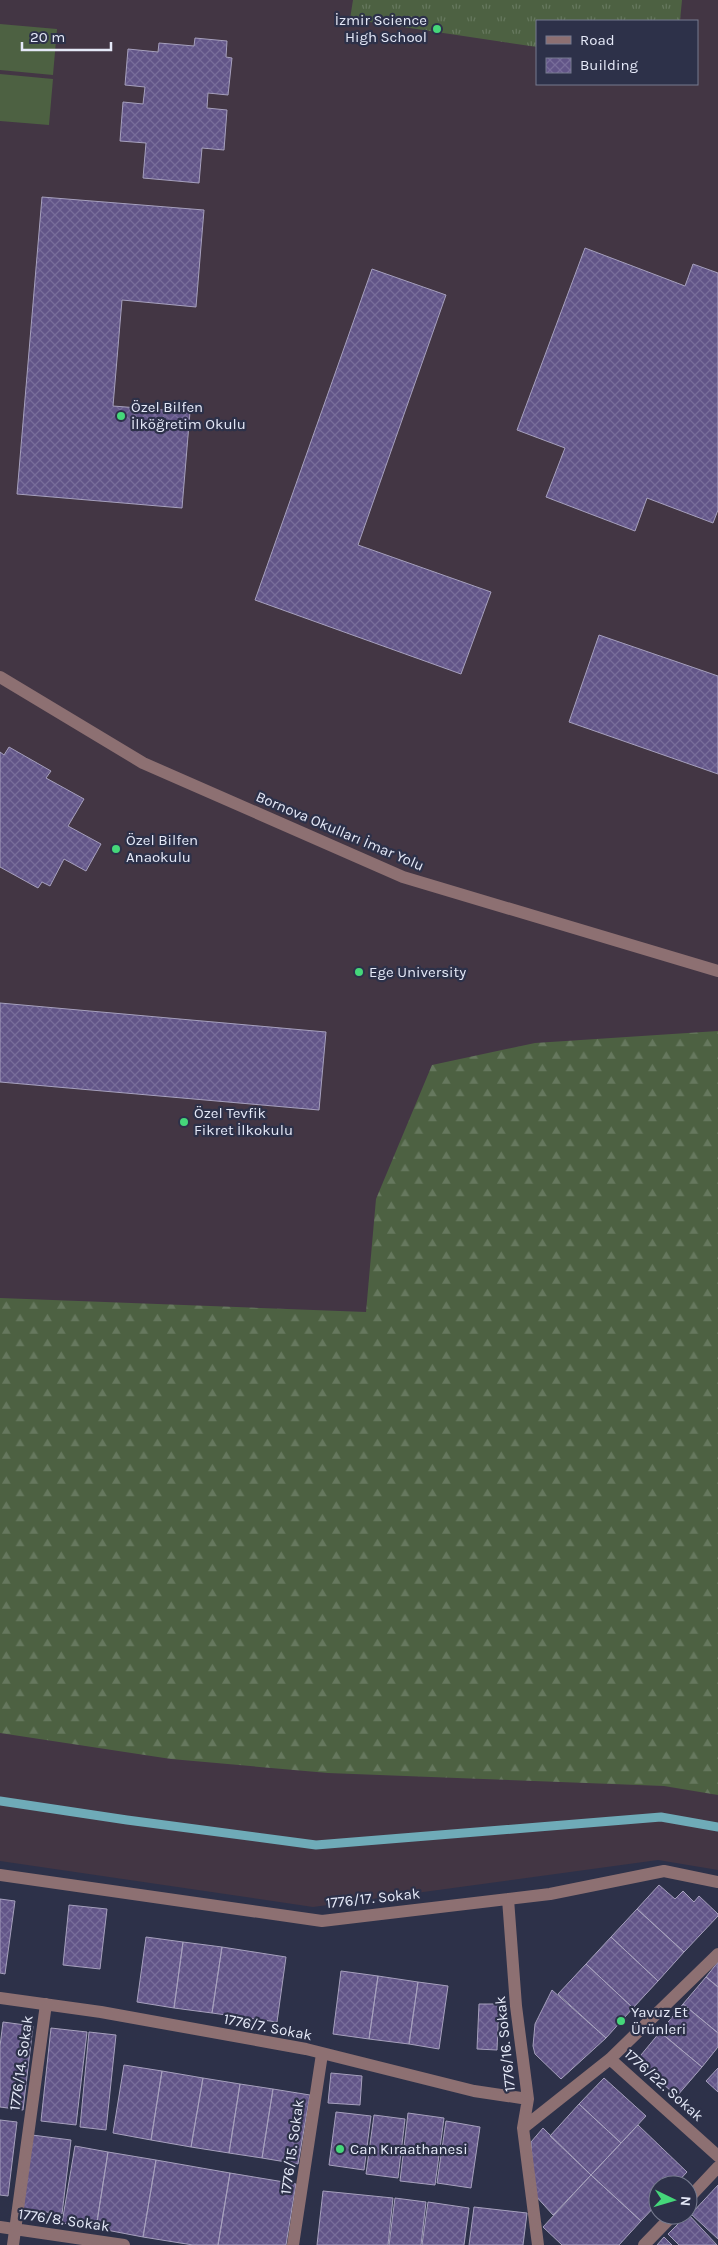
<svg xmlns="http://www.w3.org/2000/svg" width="718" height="2245" font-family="Karla,sans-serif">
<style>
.education{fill:#433644;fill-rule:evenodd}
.grass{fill:url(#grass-tufts)}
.forest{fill:url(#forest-firs)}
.pitch{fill:#4d6142}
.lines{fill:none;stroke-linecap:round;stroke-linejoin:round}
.stream{stroke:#6fabb8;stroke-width:9}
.building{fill:url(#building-cross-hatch);stroke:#a6a0bd}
.minor{stroke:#8d7072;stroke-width:12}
.poi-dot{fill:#45d77a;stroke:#2d3149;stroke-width:2}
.labels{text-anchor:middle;stroke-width:4.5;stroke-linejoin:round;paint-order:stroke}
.poi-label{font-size:15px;fill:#e5e9f8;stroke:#2d3149;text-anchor:start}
.street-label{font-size:15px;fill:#e5e9f8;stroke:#2d3149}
</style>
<defs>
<pattern id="grass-tufts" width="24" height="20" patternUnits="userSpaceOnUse" patternTransform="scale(1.25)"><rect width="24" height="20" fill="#4d6142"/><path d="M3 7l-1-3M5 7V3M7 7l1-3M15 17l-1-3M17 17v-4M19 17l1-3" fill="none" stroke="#66785e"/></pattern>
<pattern id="forest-firs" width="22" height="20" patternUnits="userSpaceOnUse" patternTransform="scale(1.25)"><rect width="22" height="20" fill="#4d6142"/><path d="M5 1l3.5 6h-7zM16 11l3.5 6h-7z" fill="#66785e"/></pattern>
<pattern id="building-cross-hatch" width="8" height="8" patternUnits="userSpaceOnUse" patternTransform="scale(1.25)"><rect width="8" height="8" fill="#625588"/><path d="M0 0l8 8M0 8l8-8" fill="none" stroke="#786d9a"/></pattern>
</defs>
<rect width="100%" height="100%" fill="#2d3149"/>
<path class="education" d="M 0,0 L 718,0 L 718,1870 L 658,1860 L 313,1907 L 0,1861 ZM 537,21 L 697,21 L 697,84 L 537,84 Z"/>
<path class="grass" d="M 353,0 L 682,0 L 680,21 L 537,21 L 537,47 L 350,19 Z"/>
<path class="forest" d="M 718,1031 L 718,1795 L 664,1786 L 328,1773 L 171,1759 L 0,1733 L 0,1298 L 366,1312 L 376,1199 L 432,1065 L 535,1043 Z"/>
<path class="pitch" d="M 0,24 L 57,29 L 53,75 L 0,70 Z
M 0,74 L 53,79 L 49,125 L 0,121 Z"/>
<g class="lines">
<path class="stream" d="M 0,1801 L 127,1820 L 316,1845 L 661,1817 L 718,1827"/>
</g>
<path class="building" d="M 195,38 L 227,41 L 226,57 L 232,58 L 228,95 L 208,93 L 207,108 L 227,110 L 224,150 L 202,148 L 199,183 L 143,178 L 146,143 L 120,141 L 123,102 L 143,104 L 145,87 L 125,85 L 128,49 L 158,52 L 159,43 L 194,46 Z
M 42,197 L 204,210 L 196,307 L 122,300 L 113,406 L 190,412 L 182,508 L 17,494 Z
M 585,248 L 685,286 L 693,264 L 718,273 L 718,510 L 713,523 L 647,498 L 635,531 L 546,497 L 565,448 L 517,430 Z
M 372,269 L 446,295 L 358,545 L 491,592 L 461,674 L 255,600 Z
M 599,635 L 718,676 L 718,774 L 569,722 Z
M 9,747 L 51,771 L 46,778 L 84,799 L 68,826 L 101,844 L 86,871 L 64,859 L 50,886 L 42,882 L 38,888 L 0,867 L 0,752 L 4,755 Z
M 0,1003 L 326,1032 L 319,1110 L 0,1082 Z
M 659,1885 L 675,1899 L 683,1891 L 694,1902 L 699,1896 L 718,1914 L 718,1916 L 684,1952 L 637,1909 Z
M 0,1899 L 15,1901 L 5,1974 L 0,1973 Z
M 69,1905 L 107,1909 L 100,1969 L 63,1965 Z
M 637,1909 L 684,1952 L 658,1981 L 611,1937 Z
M 146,1937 L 183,1942 L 174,2008 L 137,2002 Z
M 611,1937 L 658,1981 L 633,2008 L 586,1964 Z
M 183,1942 L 222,1947 L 212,2013 L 174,2008 Z
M 222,1947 L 286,1957 L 277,2022 L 212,2013 Z
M 718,1962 L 718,1987 L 706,1977 Z
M 586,1964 L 633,2008 L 606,2038 L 558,1994 Z
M 341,1971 L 378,1976 L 369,2039 L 333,2034 Z
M 378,1976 L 418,1982 L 409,2044 L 369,2039 Z
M 706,1977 L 718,1987 L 718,2033 L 683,2004 Z
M 418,1982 L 448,1986 L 439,2049 L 409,2044 Z
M 552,1990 L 606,2038 L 561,2079 L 535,2054 L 533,2046 L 535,2024 Z
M 479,2004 L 499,2004 L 497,2050 L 477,2049 Z
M 683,2004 L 718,2033 L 718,2047 L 702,2067 L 660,2032 Z
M 3,2022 L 33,2026 L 23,2110 L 0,2107 L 0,2046 Z
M 51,2028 L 87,2032 L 76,2125 L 41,2121 Z
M 89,2032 L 116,2035 L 106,2130 L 80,2127 Z
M 660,2032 L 702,2067 L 677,2096 L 636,2061 Z
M 124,2065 L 162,2071 L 151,2140 L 113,2133 Z
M 718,2068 L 718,2092 L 706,2081 Z
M 162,2071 L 203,2078 L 191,2147 L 151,2140 Z
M 331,2073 L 362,2076 L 360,2105 L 328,2103 Z
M 203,2078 L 240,2084 L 229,2153 L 191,2147 Z
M 604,2078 L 646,2116 L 621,2143 L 579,2104 Z
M 240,2084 L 273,2089 L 262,2158 L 229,2153 Z
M 273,2089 L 310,2095 L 298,2164 L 262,2158 Z
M 579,2104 L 621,2143 L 591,2175 L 550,2136 Z
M 336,2112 L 371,2116 L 364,2170 L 329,2165 Z
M 408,2113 L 444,2118 L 435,2185 L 400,2181 Z
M 374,2115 L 405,2119 L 398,2178 L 366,2174 Z
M 0,2120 L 17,2122 L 8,2196 L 0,2195 Z
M 446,2121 L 480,2127 L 471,2188 L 437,2183 Z
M 638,2125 L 687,2172 L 675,2185 L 658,2185 L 658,2203 L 641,2221 L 591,2175 Z
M 543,2128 L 591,2175 L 553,2215 L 534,2194 L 531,2142 Z
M 32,2135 L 71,2140 L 62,2214 L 22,2209 Z
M 75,2146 L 108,2152 L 96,2228 L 62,2223 Z
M 108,2152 L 156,2160 L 143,2237 L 96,2228 Z
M 156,2160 L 230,2173 L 218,2245 L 193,2245 L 143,2237 Z
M 230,2173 L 296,2184 L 286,2245 L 218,2245 Z
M 591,2175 L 641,2221 L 619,2245 L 562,2245 L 543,2227 Z
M 718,2185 L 718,2239 L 691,2214 Z
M 323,2191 L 393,2198 L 388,2245 L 317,2245 Z
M 395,2198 L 426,2202 L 421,2245 L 389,2245 Z
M 428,2202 L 469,2208 L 464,2245 L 422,2245 Z
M 474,2207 L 527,2213 L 523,2245 L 469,2245 Z
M 688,2214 L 717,2245 L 679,2245 L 668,2234 Z
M 664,2237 L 672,2245 L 657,2245 Z"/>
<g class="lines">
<path class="minor" d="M 0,677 L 143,763 L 403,877 L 718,971
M 0,1875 L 322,1921 L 550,1894 L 664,1871 L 718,1882
M 508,1899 L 516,2006 L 528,2099 L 523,2128 L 538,2245
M 0,1998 L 101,2012 L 306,2049 L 474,2091 L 528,2099
M 610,2059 L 718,2156
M 523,2128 L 610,2059 L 718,1954
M 688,2199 L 718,2167
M 0,2227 L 124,2245
M 13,2245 L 46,2004
M 293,2245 L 322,2054
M 644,2245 L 673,2215"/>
</g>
<g class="poi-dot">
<circle cx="437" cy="29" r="5"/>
<circle cx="121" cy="416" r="5"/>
<circle cx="116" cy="849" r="5"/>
<circle cx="359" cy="972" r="5"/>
<circle cx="184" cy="1122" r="5"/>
<circle cx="621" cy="2021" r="5"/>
<circle cx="340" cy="2149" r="5"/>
</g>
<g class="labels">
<g class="poi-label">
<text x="427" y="25" text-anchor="end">İzmir Science<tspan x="427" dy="17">High School</tspan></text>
<text x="131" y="412">Özel Bilfen<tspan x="131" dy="17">İlköğretim Okulu</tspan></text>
<text x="126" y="845">Özel Bilfen<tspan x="126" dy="17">Anaokulu</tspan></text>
<text x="369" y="977">Ege University</text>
<text x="194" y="1118">Özel Tevfik<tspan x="194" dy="17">Fikret İlkokulu</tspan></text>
<text x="631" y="2017">Yavuz Et<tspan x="631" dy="17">Ürünleri</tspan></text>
<text x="350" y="2154">Can Kıraathanesi</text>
</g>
<g class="street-label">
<text transform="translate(340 831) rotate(23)" y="5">Bornova Okulları İmar Yolu</text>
<text transform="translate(373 1898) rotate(-6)" y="5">1776/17. Sokak</text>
<text transform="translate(268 2027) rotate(11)" y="5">1776/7. Sokak</text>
<text transform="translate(505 2044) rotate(-96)" y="5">1776/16. Sokak</text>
<text transform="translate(21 2063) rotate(-82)" y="5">1776/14. Sokak</text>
<text transform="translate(664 2085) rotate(42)" y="5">1776/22. Sokak</text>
<text transform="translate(292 2147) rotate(-82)" y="5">1776/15. Sokak</text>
<text transform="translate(64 2220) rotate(8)" y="5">1776/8. Sokak</text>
</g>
</g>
<rect x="536" y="20" width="162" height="65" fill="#2d3149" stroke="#777b8f"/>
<rect x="546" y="36" width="25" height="8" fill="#8d7072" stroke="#777b8f"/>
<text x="580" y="45" font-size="15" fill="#e5e9f8">Road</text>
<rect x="546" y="58" width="25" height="15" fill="url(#building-cross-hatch)" stroke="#777b8f"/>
<text x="580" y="70" font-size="15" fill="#e5e9f8">Building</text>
<g transform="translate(673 2200) rotate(95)"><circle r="24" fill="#2d3149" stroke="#777b8f"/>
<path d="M0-4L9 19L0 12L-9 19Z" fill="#45d77a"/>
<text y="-8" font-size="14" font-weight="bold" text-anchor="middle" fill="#e5e9f8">N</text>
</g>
<path d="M22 42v8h89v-8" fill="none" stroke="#e5e9f8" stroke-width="2.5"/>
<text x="30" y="42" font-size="15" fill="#e5e9f8" stroke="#2d3149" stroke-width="4" paint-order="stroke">20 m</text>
</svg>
